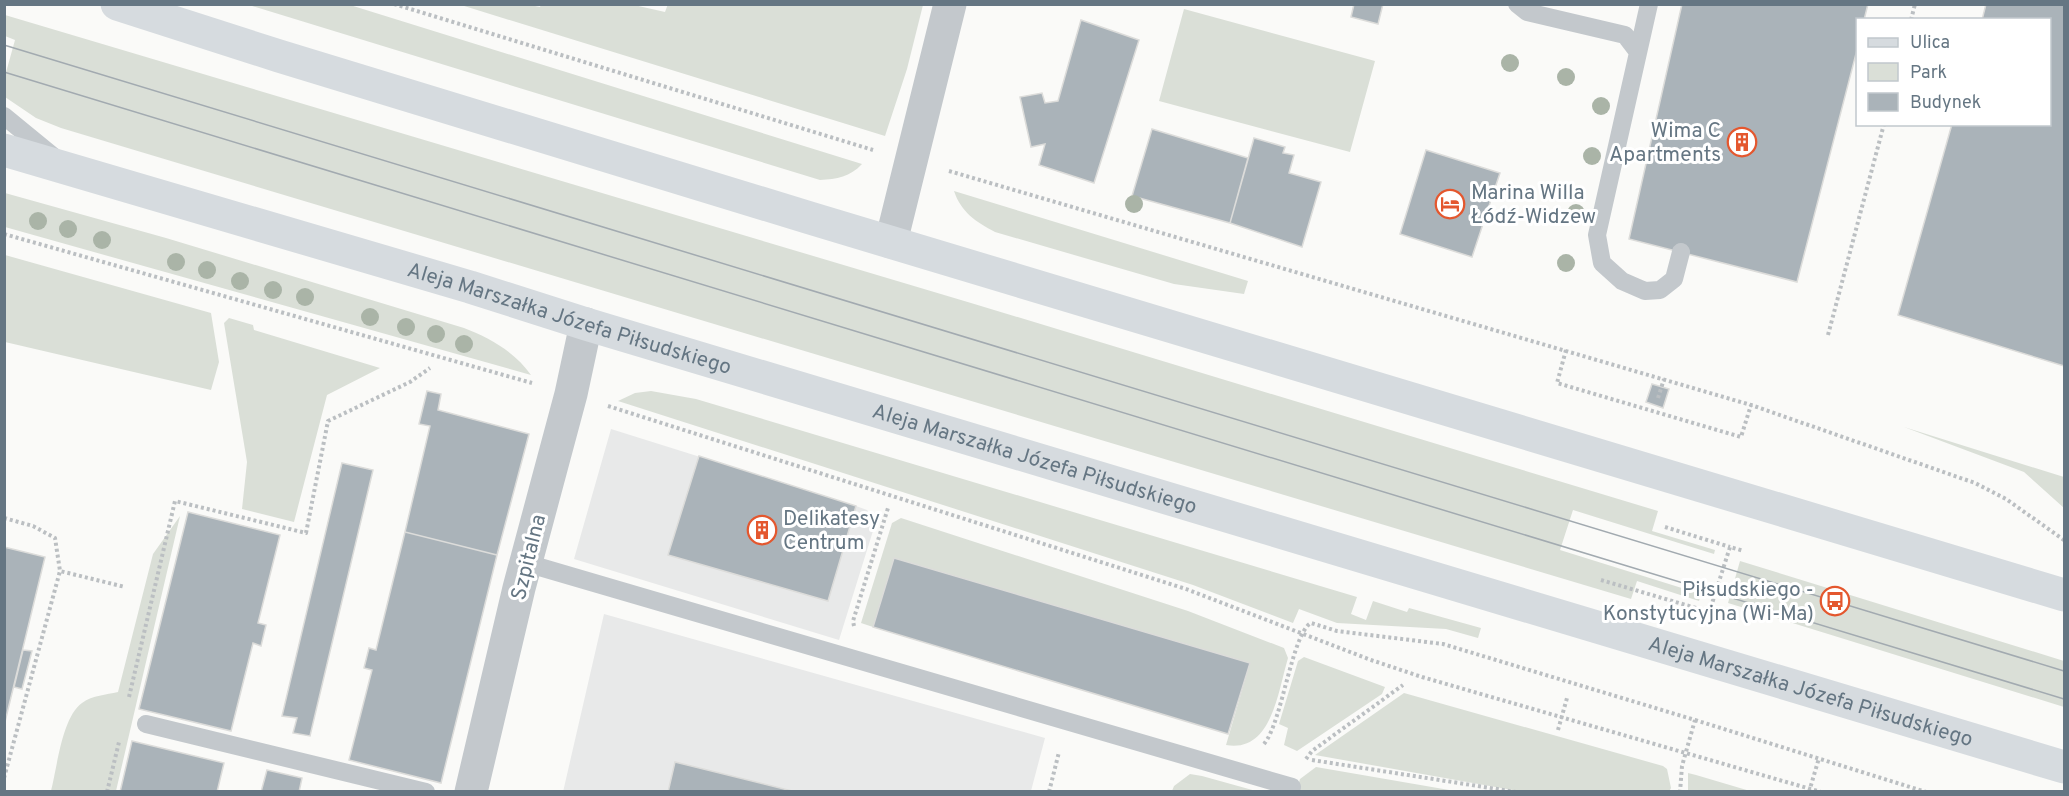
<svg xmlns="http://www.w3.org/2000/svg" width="2069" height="796" font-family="Overpass,sans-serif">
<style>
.built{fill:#e8e9e9}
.green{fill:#dadfd7}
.building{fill:#aab3b9;stroke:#dcdcda;stroke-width:1.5}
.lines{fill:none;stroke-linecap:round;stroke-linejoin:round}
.path{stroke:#bbbfc2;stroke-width:4;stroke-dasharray:3 3;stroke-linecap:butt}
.service{stroke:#c3c8cc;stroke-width:18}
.minor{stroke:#c3c8cc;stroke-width:33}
.secondary{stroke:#d6dbdf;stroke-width:33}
.tram{stroke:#a2aab0;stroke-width:1.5}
.tree{fill:#aab4a7}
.labels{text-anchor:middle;stroke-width:6;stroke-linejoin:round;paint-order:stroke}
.poi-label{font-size:21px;fill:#657683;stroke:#fff;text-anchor:end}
.street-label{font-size:21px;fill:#657683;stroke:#fff}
</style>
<rect width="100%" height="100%" fill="#fafaf8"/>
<path class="built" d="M 611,429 L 856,506 L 867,510 L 872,516 L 877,518 L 839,640 L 574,559 Z
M 604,614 L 1045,738 L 1031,791 L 563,792 Z"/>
<path class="green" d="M 249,5 L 350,5 L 862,164 C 850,177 837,179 820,180 Z
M 530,5 L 540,7 L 541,4 L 634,5 L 665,12 L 668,4 L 923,5 L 907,69 L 885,136 L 461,5 Z
M 1184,9 L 1375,61 L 1350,152 L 1159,101 Z
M 5,15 L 971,303 L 1658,511 L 1652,531 L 1715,550 L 1714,554 L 1573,510 L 1560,550 L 1701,594 L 1699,601 L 1637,581 L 1631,599 L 61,128 L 36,118 L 5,97 L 5,76 L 15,40 L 5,36 Z
M 954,191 L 1248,281 L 1244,294 L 1174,284 L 995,232 C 976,222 961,212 954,191 Z
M 5,193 L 166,238 L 464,328 C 490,338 515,352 531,375 L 5,227 Z
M 5,255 L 211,313 L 219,362 L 211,390 L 5,342 Z
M 229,318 L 253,325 L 254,330 L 380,368 L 327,395 L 294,522 L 242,509 L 247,462 L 224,323 Z
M 651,391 L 696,399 L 1357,597 L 1351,614 L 1366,620 L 1373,601 L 1407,612 L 1409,608 L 1481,628 L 1478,638 L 1446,629 L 1337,623 L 1299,609 L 1293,623 L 1193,585 L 618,401 L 635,393 Z
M 1904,427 L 2064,477 L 2064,508 L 2024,472 Z
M 180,516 L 116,791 L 51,791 C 57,768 62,717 82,703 C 93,695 106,695 118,692 L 153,554 Z
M 901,518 L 1188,611 L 1284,648 L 1288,658 C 1278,691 1272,753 1226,745 L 1250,663 L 894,558 L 873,627 L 861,623 L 892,523 Z
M 1740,561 L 2064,661 L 2064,707 L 1728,603 Z
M 1304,657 L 1385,687 L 1382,694 L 1297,751 L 1284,745 L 1288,728 L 1279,724 L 1298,661 Z
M 1404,693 L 1663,766 L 1667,769 L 1671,788 L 1669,792 L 1518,791 L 1315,755 Z
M 1316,767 L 1455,791 L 1296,792 L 1300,779 Z
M 1688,773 L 1696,775 L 1750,791 L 1688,791 Z
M 1190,774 L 1202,776 L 1256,791 L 1172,791 L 1174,786 Z"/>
<path class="building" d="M 1354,4 L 1383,4 L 1378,24 L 1351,17 Z
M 1682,4 L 1868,4 L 1864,20 L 1858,20 L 1858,46 L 1797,282 L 1629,239 Z
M 1986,4 L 2064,4 L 2064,366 L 1898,315 L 1952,124 L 2050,124 L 2050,20 L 1982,20 Z
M 1081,20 L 1139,40 L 1094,183 L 1039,165 L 1045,144 L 1031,147 L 1020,97 L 1042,93 L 1045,103 L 1058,101 Z
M 1152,129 L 1248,158 L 1230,223 L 1132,196 Z
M 1254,138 L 1285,147 L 1283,153 L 1294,155 L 1289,173 L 1321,182 L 1302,247 L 1230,223 Z
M 1426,150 L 1500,173 L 1472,257 L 1400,234 Z
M 1652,384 L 1669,389 L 1663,408 L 1646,402 Z
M 427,391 L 441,394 L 438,410 L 529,434 L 497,555 L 405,532 L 430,426 L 419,424 Z
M 699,456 L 856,506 L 828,601 L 668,555 Z
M 342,463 L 373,470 L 310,736 L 293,733 L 297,718 L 282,716 Z
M 188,512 L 280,535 L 258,623 L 266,625 L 261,646 L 253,643 L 231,731 L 139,709 Z
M 405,532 L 497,555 L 441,783 L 349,760 L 372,670 L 364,668 L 369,648 L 376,650 Z
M 4,547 L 45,557 L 4,726 Z
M 894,558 L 1250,663 L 1228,734 L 873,627 Z
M 23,650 L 32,651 L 22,689 L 14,687 Z
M 132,741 L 224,763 L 217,792 L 120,792 Z
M 675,762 L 796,792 L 668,792 Z
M 267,770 L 302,778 L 299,792 L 261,792 Z"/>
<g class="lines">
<path class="path" d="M 394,4 L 873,150
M 1911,20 L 1915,4
M 949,171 L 1751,405 L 1975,483 L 2006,499 L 2064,540
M 4,234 L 532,383
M 1828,335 L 1884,124
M 1566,350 L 1557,383 L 1741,437 L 1751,405
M 1658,398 L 1664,379
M 608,406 L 1186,589 L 1371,660 L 1422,677 L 1821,792
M 4,518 L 33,526 L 55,538 L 60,571
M 1665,527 L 1730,547
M 1601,580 L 1723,616
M 1709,613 L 1730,547 L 1744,551
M 854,626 L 853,621 L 888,508
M 129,697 L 175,501 L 306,533 L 328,421 L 410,382 L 430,368
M 1695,720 L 1926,792
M 1558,730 L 1567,698
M 1264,744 C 1282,723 1292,633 1311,623 L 1337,631 L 1443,644 L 1695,720 L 1682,766 L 1680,792
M 1306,759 L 1312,751 L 1403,685
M 1312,760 L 1516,792
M 4,778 L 60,571 L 125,587
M 107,792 L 119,742
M 1049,792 L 1059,752
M 1809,792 L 1819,758"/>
<path class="service" d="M 1517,4 L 1527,12 L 1625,35 L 1638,52
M 1649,4 L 1597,235 L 1602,263 L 1622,281 L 1645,291 L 1660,290 L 1674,279 L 1681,252
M 4,116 L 54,157
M 526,563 L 1292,787
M 146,724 L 426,792"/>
<path class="minor" d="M 891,242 L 950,4
M 471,792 L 519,588 L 571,394 L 586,324"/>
<g class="secondary">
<path d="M 117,4 L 279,56 L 810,218 L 2064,595"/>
<path id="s1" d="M 4,150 L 470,287 L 586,324 L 2064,767"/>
</g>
<path class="tram" d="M 4,45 L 2064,671
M 4,72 L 2064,699"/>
</g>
<g class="tree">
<circle cx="1510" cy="63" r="9"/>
<circle cx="1566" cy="77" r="9"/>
<circle cx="1601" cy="106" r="9"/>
<circle cx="1592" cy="156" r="9"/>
<circle cx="1134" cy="204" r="9"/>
<circle cx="1576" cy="213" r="9"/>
<circle cx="38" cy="221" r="9"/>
<circle cx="68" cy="229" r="9"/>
<circle cx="102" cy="240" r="9"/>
<circle cx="176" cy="262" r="9"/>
<circle cx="1566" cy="263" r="9"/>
<circle cx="207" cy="270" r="9"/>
<circle cx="240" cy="281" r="9"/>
<circle cx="273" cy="290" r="9"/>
<circle cx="305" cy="297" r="9"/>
<circle cx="370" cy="317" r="9"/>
<circle cx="406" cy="327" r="9"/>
<circle cx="436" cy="334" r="9"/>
<circle cx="464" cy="344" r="9"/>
</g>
<defs>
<g id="building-ring" transform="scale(1.5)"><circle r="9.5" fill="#fff" stroke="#e4572e" stroke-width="1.5"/><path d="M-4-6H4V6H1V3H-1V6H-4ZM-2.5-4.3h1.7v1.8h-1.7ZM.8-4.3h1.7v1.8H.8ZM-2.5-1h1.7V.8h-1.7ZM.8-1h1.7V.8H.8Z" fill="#e4572e"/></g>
<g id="hotel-ring" transform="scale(1.5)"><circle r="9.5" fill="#fff" stroke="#e4572e" stroke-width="1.5"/><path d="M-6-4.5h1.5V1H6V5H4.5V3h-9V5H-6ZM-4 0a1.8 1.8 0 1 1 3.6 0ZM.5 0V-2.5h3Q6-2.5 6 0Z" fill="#e4572e"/></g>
<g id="bus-ring" transform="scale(1.5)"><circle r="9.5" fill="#fff" stroke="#e4572e" stroke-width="1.5"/><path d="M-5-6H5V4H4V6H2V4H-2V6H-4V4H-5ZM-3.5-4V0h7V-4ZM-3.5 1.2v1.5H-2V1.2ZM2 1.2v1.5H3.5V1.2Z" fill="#e4572e"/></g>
</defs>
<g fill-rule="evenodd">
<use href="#building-ring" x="1742" y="142"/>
<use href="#hotel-ring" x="1450" y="204"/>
<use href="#building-ring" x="762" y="530"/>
<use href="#bus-ring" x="1835" y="601"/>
</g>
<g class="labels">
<g class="poi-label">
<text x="1721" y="137">Wima C<tspan x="1721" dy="24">Apartments</tspan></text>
<text x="1471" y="199" text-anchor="start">Marina Willa<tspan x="1471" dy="24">Łódź-Widzew</tspan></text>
<text x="783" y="525" text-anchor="start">Delikatesy<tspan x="783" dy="24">Centrum</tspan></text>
<text x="1814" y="596">Piłsudskiego -<tspan x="1814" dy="24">Konstytucyjna (Wi-Ma)</tspan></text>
</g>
<g class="street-label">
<text dy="7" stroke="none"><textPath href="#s1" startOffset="590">Aleja Marszałka Józefa Piłsudskiego</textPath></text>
<text dy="7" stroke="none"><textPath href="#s1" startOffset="1076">Aleja Marszałka Józefa Piłsudskiego</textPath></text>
<text transform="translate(528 557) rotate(-76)" y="7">Szpitalna</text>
<text dy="7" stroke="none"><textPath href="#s1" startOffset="1886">Aleja Marszałka Józefa Piłsudskiego</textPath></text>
</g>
</g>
<rect width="2069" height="796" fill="none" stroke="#657683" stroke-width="12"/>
<rect x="1856" y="18" width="195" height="108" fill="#ffffff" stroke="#c1c8cd" stroke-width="1.5"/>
<rect x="1868" y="38" width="30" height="9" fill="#d6dbdf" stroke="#c1c8cd" stroke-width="1.5"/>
<text x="1910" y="48" font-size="18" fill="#657683">Ulica</text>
<rect x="1868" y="63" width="30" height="18" fill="#dadfd7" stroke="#c1c8cd" stroke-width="1.5"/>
<text x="1910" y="78" font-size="18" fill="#657683">Park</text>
<rect x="1868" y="93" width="30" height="18" fill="#aab3b9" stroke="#c1c8cd" stroke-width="1.5"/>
<text x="1910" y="108" font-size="18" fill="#657683">Budynek</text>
</svg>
